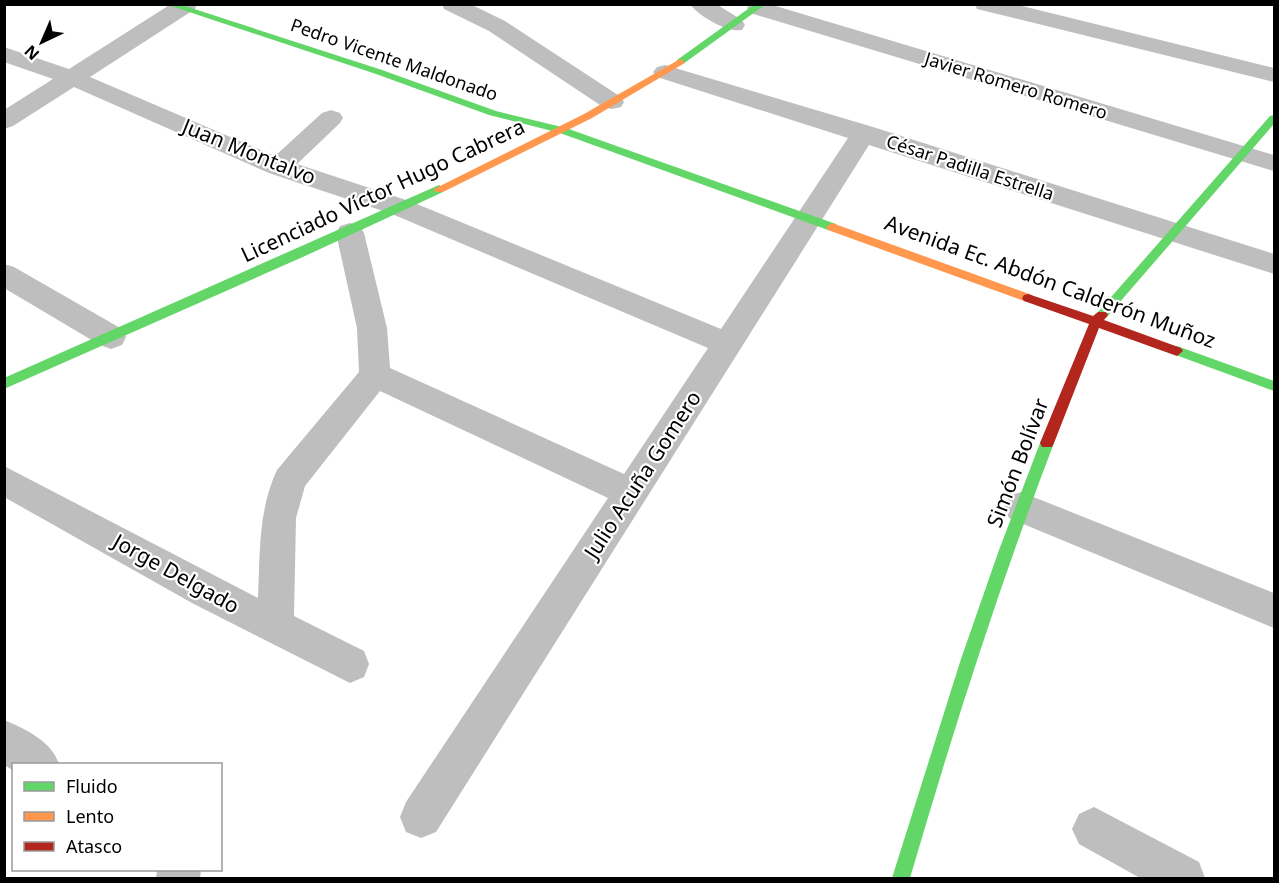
<svg xmlns="http://www.w3.org/2000/svg" width="1279" height="883" font-family="'Noto Sans',sans-serif">
<style>
.lines{fill:none;stroke-linecap:round;stroke-linejoin:round}
.street{fill:#bebebe;fill-rule:evenodd}
.fast{fill:#63d668;fill-rule:evenodd}
.slow{fill:#ff974d;fill-rule:evenodd}
.jam{fill:#b3261e;fill-rule:evenodd}
.labels{text-anchor:middle;stroke-width:4.5;stroke-linejoin:round;paint-order:stroke}
.far-street-label{font-size:18px;fill:#000;stroke:#fff}
.street-label{font-size:21px;fill:#000;stroke:#fff}
</style>
<rect width="100%" height="100%" fill="#fff"/>
<g class="lines">
<path class="street" d="M 171,4 L 197,4 L 195,9 L 90,77 L 275,156 L 322,113 L 331,110 L 340,113 L 343,118 L 340,123 L 297,164 L 412,202 L 721,329 L 848,138 L 657,77 L 653,72 L 657,67 L 665,65 L 873,127 L 1274,254 L 1274,274 L 869,145 L 436,832 L 421,838 L 406,832 L 400,817 L 406,802 L 608,498 L 380,391 L 305,486 L 296,518 L 294,616 L 364,651 L 369,664 L 364,677 L 350,683 L 192,603 L 4,497 L 4,466 L 258,598 C 260,555 258,510 277,470 L 359,372 L 357,328 L 336,233 L 340,226 L 350,223 L 360,226 L 364,233 L 387,328 L 390,368 L 624,474 L 708,348 L 392,214 L 269,173 L 74,87 L 13,126 L 4,129 L 4,110 L 53,79 L 4,62 L 4,47 L 69,69 Z
M 442,4 L 470,4 L 505,21 L 621,97 L 624,102 L 621,107 L 612,109 L 603,107 L 489,31 L 444,9 Z
M 690,4 L 716,4 L 742,20 L 745,25 L 742,30 C 728,33 698,16 690,4 Z
M 750,4 L 769,4 L 1274,155 L 1274,171 L 750,13 L 747,8 Z
M 975,4 L 1014,4 L 1274,68 L 1274,82 L 977,9 Z
M 4,264 L 14,267 L 122,329 L 126,337 L 122,345 L 111,349 L 100,345 L 4,288 Z
M 1021,492 L 1274,593 L 1274,628 L 1009,518 L 1004,507 L 1009,496 Z
M 4,720 C 26,729 52,742 59,764 L 14,764 L 14,771 L 4,765 Z
M 1094,807 L 1199,862 L 1205,878 L 1140,878 L 1079,844 L 1072,829 L 1079,814 Z
M 157,870 L 201,870 L 200,878 L 156,878 Z"/>
<path class="fast" d="M 165,4 L 179,4 L 382,70 L 496,111 L 566,128 L 836,224 L 838,227 L 832,231 L 828,230 L 560,133 L 489,115 L 376,74 Z
M 755,4 L 766,4 L 683,64 L 677,64 L 677,60 Z
M 1274,115 L 1274,124 L 1106,318 L 1098,318 L 1096,315 L 1098,312 L 1270,116 Z
M 439,185 L 444,189 L 443,192 L 305,256 L 4,389 L 4,378 Z
M 1177,346 L 1274,381 L 1274,391 L 1173,354 L 1171,351 L 1173,348 Z
M 1047,437 L 1052,439 L 1054,443 C 999,586 953,731 910,878 L 892,878 L 961,659 L 999,550 L 1040,443 L 1042,439 Z"/>
<path class="slow" d="M 680,59 L 685,62 L 683,64 L 592,118 L 443,192 L 435,192 L 434,189 L 584,114 Z
M 832,223 L 1032,295 L 1034,298 L 1028,302 L 1024,301 L 828,230 L 826,227 Z"/>
<path class="jam" d="M 1028,294 L 1093,316 L 1098,312 L 1106,312 L 1108,315 L 1104,320 L 1181,348 L 1183,351 L 1177,356 L 1099,328 L 1054,443 L 1052,447 L 1042,447 L 1040,443 L 1089,324 L 1024,301 L 1022,298 L 1024,295 Z"/>
</g>
<g class="labels">
<g class="far-street-label">
<text transform="translate(394 60) rotate(19)" y="6">Pedro Vicente Maldonado</text>
<text transform="translate(1016 86) rotate(17)" y="6">Javier Romero Romero</text>
<text transform="translate(970 168) rotate(18)" y="6">César Padilla Estrella</text>
</g>
<g class="street-label">
<text transform="translate(249 152) rotate(22)" y="7">Juan Montalvo</text>
<text transform="translate(383 191) rotate(-25)" y="7">Licenciado Víctor Hugo Cabrera</text>
<text transform="translate(1050 282) rotate(20)" y="7">Avenida Ec. Abdón Calderón Muñoz</text>
<text transform="translate(1018 463) rotate(-69)" y="7">Simón Bolívar</text>
<text transform="translate(643 475) rotate(-57)" y="7">Julio Acuña Gomero</text>
<text transform="translate(176 574) rotate(29)" y="7">Jorge Delgado</text>
</g>
</g>
<rect width="1279" height="883" fill="none" stroke="#000000" stroke-width="12"/>
<rect x="12" y="763" width="210" height="108" fill="#ffffff" stroke="#999999" stroke-width="1.5"/>
<rect x="24" y="782" width="30" height="9" fill="#63d668" stroke="#999999" stroke-width="1.5"/>
<text x="66" y="793" font-size="18" fill="#000000">Fluido</text>
<rect x="24" y="812" width="30" height="9" fill="#ff974d" stroke="#999999" stroke-width="1.5"/>
<text x="66" y="823" font-size="18" fill="#000000">Lento</text>
<rect x="24" y="842" width="30" height="9" fill="#b3261e" stroke="#999999" stroke-width="1.5"/>
<text x="66" y="853" font-size="18" fill="#000000">Atasco</text>
<g transform="translate(42 42) rotate(224)" stroke="#ffffff" stroke-width="4.5" paint-order="stroke">
<path d="M0-4.5L10 22L0 15L-10 22Z" fill="#000000"/>
<text y="-9" font-size="16" font-weight="bold" text-anchor="middle" fill="#000000">N</text>
</g>
</svg>
